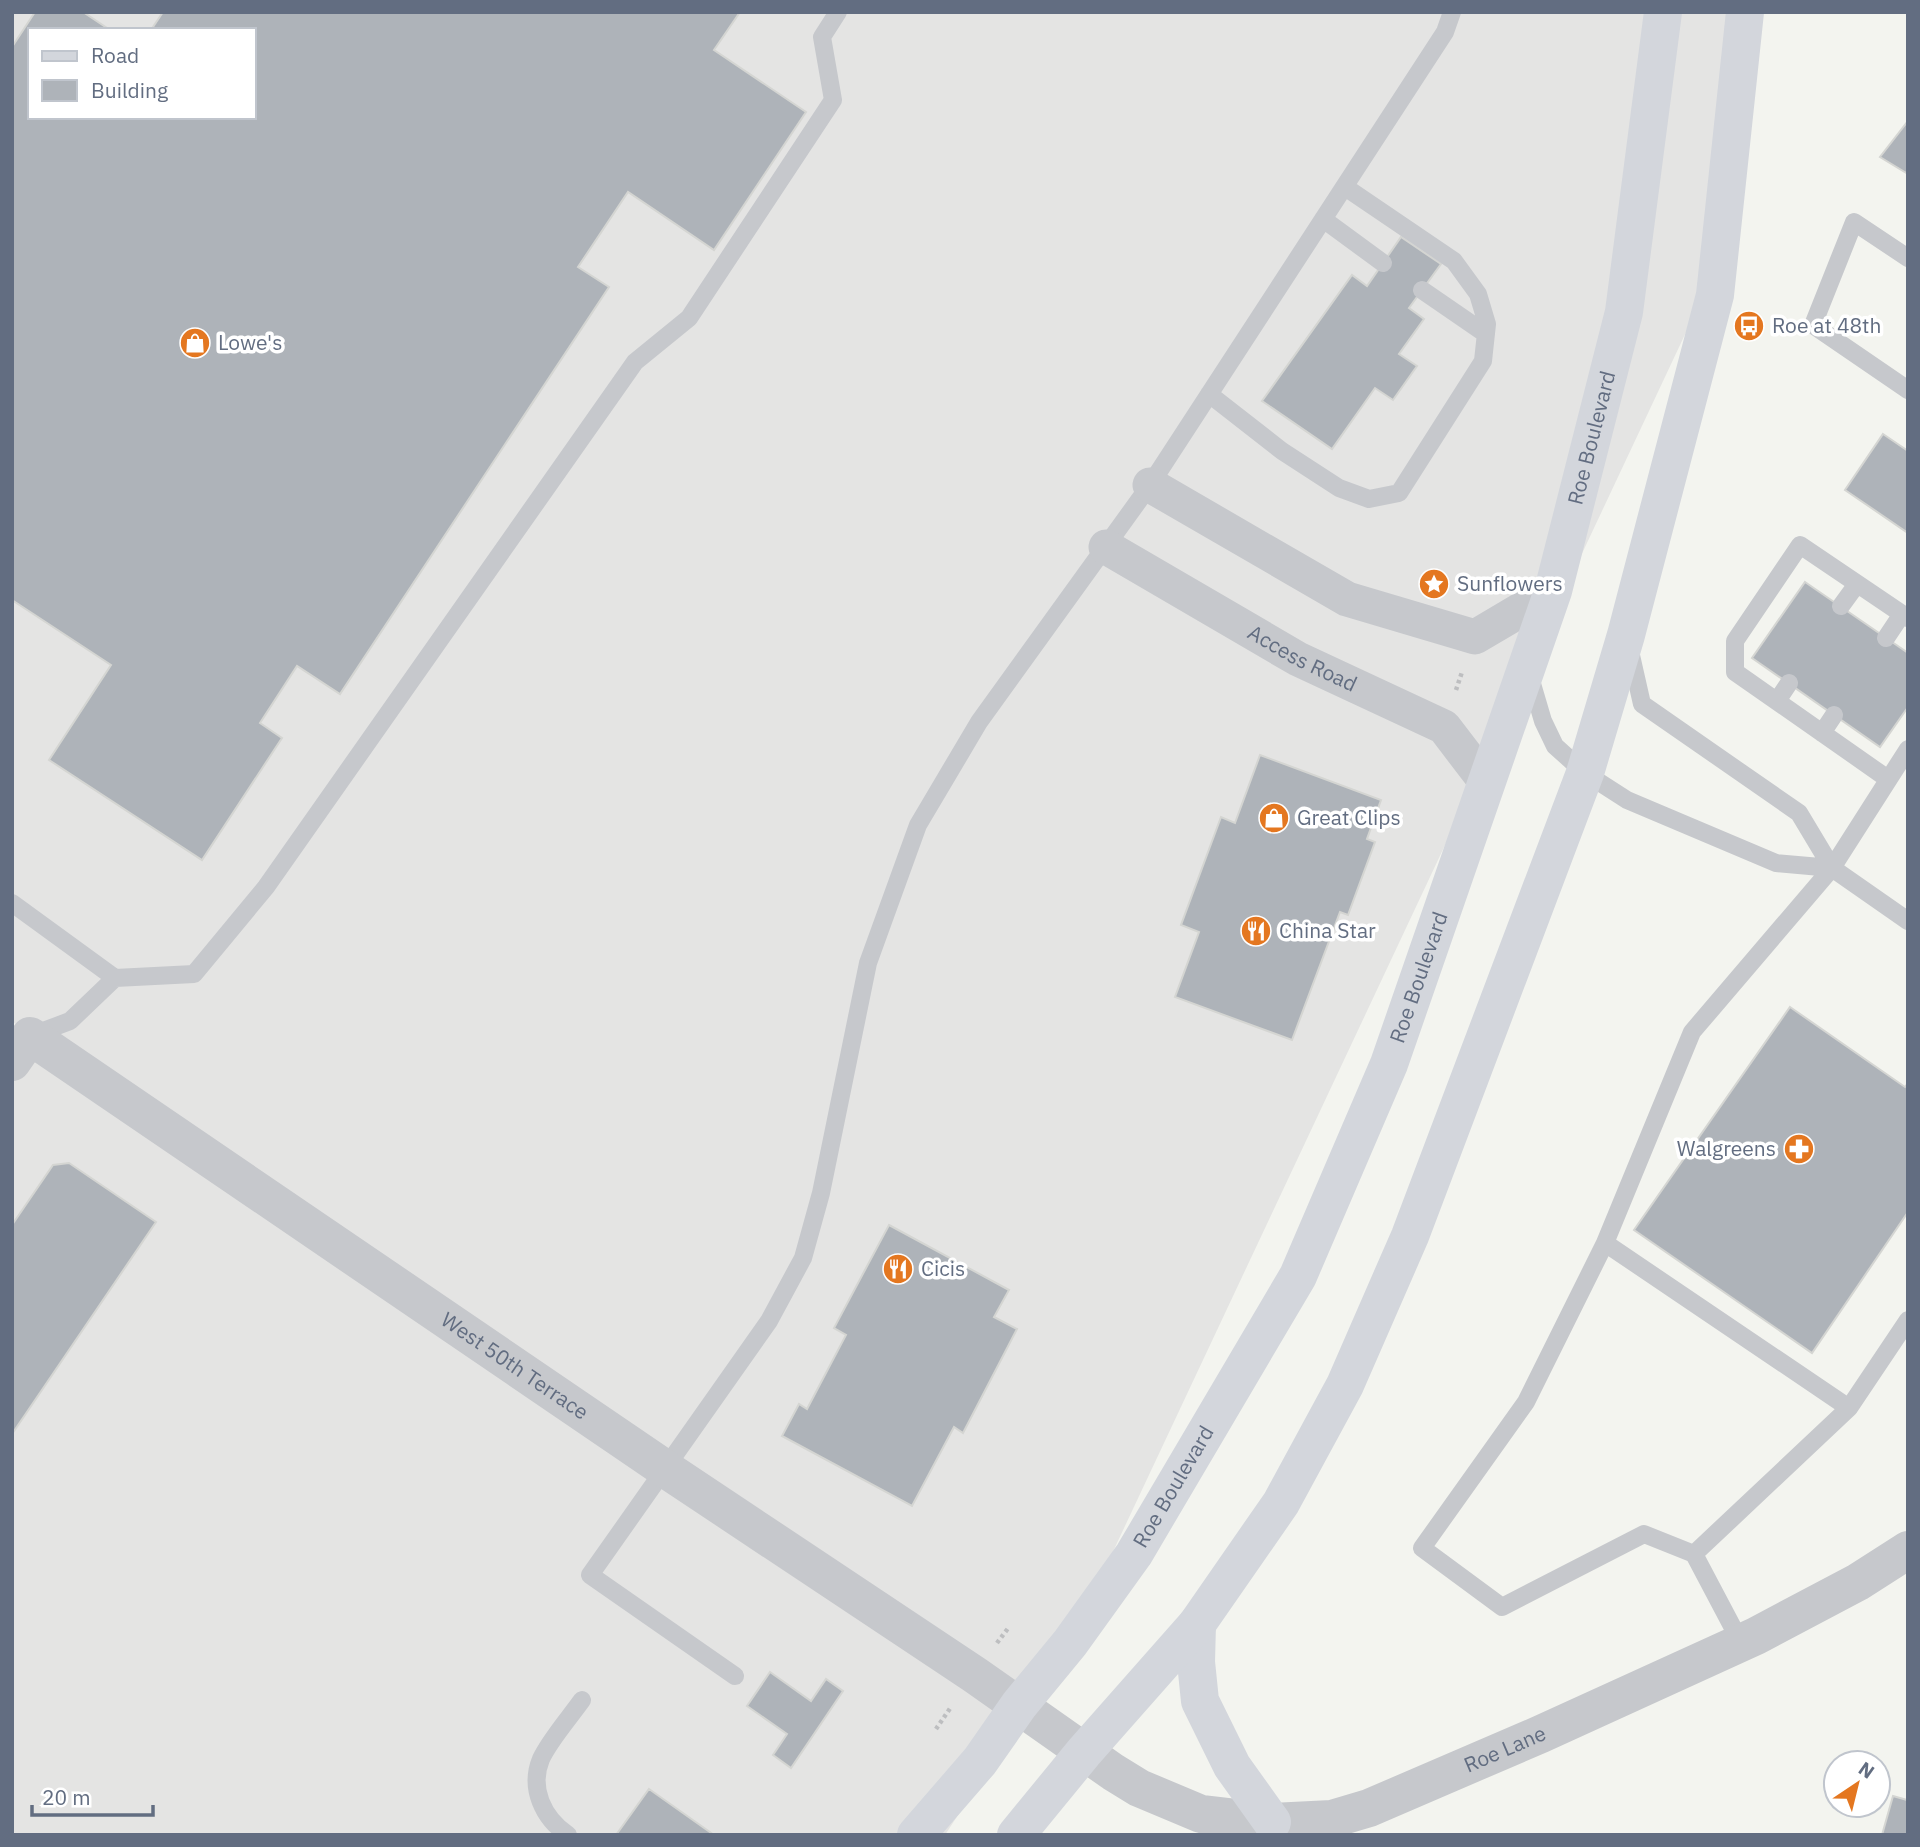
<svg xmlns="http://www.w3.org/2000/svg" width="1920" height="1847" font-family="'IBM Plex Sans',sans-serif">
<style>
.built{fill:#e4e4e3;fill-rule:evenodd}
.building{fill:#aeb3b9;stroke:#d4d5d2;stroke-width:2}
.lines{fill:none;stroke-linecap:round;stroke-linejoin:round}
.path{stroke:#bdbec0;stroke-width:4.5;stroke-dasharray:3.5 3.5;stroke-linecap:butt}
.service{stroke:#c6c8cc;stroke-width:18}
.minor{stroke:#c6c8cc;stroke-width:35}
.tertiary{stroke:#c6c8cc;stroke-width:38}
.primary{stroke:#d3d6dc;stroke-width:38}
.labels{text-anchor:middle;stroke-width:7;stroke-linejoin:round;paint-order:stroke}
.poi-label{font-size:21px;fill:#626d81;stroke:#fff;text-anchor:start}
.street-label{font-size:21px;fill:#626d81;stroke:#fff}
</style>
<rect width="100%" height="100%" fill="#f3f4ef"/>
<path class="built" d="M 12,12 L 1738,12 L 1735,228 L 1070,1643 L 945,1835 L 12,1835 L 12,1063 L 30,1036 L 12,1021 ZM 30,30 L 254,30 L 254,117 L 30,117 Z"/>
<path class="building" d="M 35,12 L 83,12 L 110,30 L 30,30 L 30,117 L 254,117 L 254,30 L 151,30 L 163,12 L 740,12 L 714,50 L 806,112 L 714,250 L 628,192 L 578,267 L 609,287 L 340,694 L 297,666 L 260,723 L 282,738 L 202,860 L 49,760 L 111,665 L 12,600 L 12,47 Z
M 1908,121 L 1908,174 L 1880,157 Z
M 1401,237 L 1441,264 L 1409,308 L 1424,319 L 1399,354 L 1417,366 L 1393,400 L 1375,388 L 1332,449 L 1262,401 L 1352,275 L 1367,286 Z
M 1883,434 L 1908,451 L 1908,533 L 1845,490 Z
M 1805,582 L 1908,653 L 1908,707 L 1880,747 L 1752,658 Z
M 1260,755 L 1381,800 L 1367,839 L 1375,842 L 1348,915 L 1340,912 L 1292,1040 L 1175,997 L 1199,932 L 1181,925 L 1221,817 L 1235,823 Z
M 1790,1007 L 1905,1087 L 1908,1083 L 1908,1212 L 1812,1353 L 1634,1230 Z
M 69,1163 L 156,1222 L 12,1434 L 12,1225 L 53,1165 Z
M 889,1225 L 1009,1290 L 994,1317 L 1017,1329 L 963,1433 L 954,1427 L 912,1506 L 782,1436 L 799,1404 L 807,1409 L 846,1335 L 834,1328 Z
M 770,1672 L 811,1701 L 826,1679 L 843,1691 L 791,1768 L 773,1755 L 787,1734 L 747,1706 Z
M 649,1789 L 714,1835 L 616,1835 Z
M 1893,1796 L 1907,1800 L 1908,1796 L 1908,1835 L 1882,1835 Z"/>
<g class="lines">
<path class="path" d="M 1456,690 L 1462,672
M 997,1643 L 1009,1627
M 936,1729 L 951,1707"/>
<path class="service" d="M 1323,219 L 1383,263
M 1908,258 L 1854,222 L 1813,325 L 1908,390
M 1422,290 L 1486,334
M 1209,394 L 1282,451 L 1339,488 L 1369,499 L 1399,493 L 1483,361 L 1487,324 L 1478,294 L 1454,261 L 1345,187
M 1841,606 L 1857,584
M 1886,638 L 1902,614
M 1630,651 L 1642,704 L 1799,813 L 1832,868 L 1908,921
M 1530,677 L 1543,721 L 1555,746 L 1585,773 L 1627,800 L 1776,863 L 1832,868
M 1777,701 L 1789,683
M 1822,733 L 1834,715
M 1888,779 L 1735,672 L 1735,641 L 1800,545 L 1908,618
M 12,903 L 115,978
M 30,1036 L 70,1021 L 115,978 L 194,974 L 266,887 L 635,362 L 689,318 L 833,100 L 822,37 L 838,12
M 1605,1243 L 1692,1032 L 1832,868 L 1908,749
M 1849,1408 L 1908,1320
M 1694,1554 L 1644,1534 L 1502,1607 L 1422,1548 L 1526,1402 L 1605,1243 L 1849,1408 L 1694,1554 L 1741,1643
M 735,1676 L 590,1575 L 769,1321 L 803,1258 L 821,1193 L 868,963 L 918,825 L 979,722 L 1150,485 L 1445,32 L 1452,12
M 568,1835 C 543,1818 529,1788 541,1759 C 549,1741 570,1717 582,1700"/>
<g class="minor">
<path d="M 1150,485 L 1347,599 L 1475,637 L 1553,591"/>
<path id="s1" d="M 1106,547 L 1298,659 L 1444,727 L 1486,782"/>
</g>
<path class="tertiary" id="s2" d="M 12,1062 L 30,1036 L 664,1468 L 975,1675 L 1113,1772 L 1139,1788 L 1201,1814 L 1272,1822 L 1332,1819 L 1369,1808 L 1541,1734 L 1756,1636 L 1858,1582 L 1908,1550"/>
<g class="primary">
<path d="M 1197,1624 L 1196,1662 L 1200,1701 L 1232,1766 L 1272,1822"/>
<path id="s3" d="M 916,1835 L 980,1761 L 1019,1705 L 1070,1643 L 1134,1554 L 1298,1276 L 1389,1064 L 1553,591 L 1624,312 L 1663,12"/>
<path d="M 1016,1835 L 1084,1752 L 1197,1624 L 1281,1503 L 1345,1385 L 1410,1236 L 1585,773 L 1626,635 L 1715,295 L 1745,12"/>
</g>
</g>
<defs>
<g id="bus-disc" transform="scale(1.575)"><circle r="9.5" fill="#e47720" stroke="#fff"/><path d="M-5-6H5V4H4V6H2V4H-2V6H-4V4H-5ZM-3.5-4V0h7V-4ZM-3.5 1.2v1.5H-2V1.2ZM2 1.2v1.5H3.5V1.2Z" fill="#fff"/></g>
<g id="shop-disc" transform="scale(1.575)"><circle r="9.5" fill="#e47720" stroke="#fff"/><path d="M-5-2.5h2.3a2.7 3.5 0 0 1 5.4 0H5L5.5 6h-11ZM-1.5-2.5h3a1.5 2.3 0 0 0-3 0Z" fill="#fff"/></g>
<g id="sight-disc" transform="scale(1.575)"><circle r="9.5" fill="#e47720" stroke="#fff"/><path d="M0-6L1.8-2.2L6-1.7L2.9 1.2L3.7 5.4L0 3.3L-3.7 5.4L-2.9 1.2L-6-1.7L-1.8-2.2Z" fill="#fff"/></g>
<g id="restaurant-disc" transform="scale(1.575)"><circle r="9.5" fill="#e47720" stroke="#fff"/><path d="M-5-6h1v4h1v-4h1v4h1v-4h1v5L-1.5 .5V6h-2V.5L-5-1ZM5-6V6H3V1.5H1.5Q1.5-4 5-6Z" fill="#fff"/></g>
<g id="pharmacy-disc" transform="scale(1.575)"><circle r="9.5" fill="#e47720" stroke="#fff"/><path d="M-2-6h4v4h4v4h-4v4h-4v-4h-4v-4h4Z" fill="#fff"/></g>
</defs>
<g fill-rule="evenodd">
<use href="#bus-disc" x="1749" y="326"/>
<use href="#shop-disc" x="195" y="343"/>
<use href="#sight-disc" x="1434" y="584"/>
<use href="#shop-disc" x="1274" y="818"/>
<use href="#restaurant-disc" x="1256" y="931"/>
<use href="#pharmacy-disc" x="1799" y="1149"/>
<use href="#restaurant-disc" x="898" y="1269"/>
</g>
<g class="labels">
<g class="poi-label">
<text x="1772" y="333">Roe at 48th</text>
<text x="218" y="350">Lowe's</text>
<text x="1457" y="591">Sunflowers</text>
<text x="1297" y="825">Great Clips</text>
<text x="1279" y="938">China Star</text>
<text x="1776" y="1156" text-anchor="end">Walgreens</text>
<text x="921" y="1276">Cicis</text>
</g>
<g class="street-label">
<text dy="7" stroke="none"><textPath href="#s3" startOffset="1568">Roe Boulevard</textPath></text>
<text dy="7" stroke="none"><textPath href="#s1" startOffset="226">Access Road</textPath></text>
<text dy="7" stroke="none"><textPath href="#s3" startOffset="1001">Roe Boulevard</textPath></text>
<text dy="7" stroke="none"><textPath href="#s2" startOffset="618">West 50th Terrace</textPath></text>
<text dy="7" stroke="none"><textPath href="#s3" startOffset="434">Roe Boulevard</textPath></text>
<text dy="7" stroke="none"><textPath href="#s2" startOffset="1757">Roe Lane</textPath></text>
</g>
</g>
<rect width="1920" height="1847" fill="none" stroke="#626d81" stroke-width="28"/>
<rect x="28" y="28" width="228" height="91" fill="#ffffff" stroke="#c0c5cd" stroke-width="2"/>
<rect x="42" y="51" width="35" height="10" fill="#d3d6dc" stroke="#c0c5cd" stroke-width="2"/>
<text x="91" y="63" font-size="21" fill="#626d81">Road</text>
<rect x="42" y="80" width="35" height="21" fill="#aeb3b9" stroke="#c0c5cd" stroke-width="2"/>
<text x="91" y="98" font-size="21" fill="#626d81">Building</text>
<g transform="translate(1857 1784) rotate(35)"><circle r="33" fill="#ffffff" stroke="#c0c5cd" stroke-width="2"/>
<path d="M0-5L12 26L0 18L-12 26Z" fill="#e47720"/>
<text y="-10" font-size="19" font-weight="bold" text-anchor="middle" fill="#626d81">N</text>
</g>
<path d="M32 1805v10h121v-10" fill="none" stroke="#626d81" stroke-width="3.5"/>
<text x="42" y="1805" font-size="21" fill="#626d81" stroke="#ffffff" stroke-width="5" paint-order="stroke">20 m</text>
</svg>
